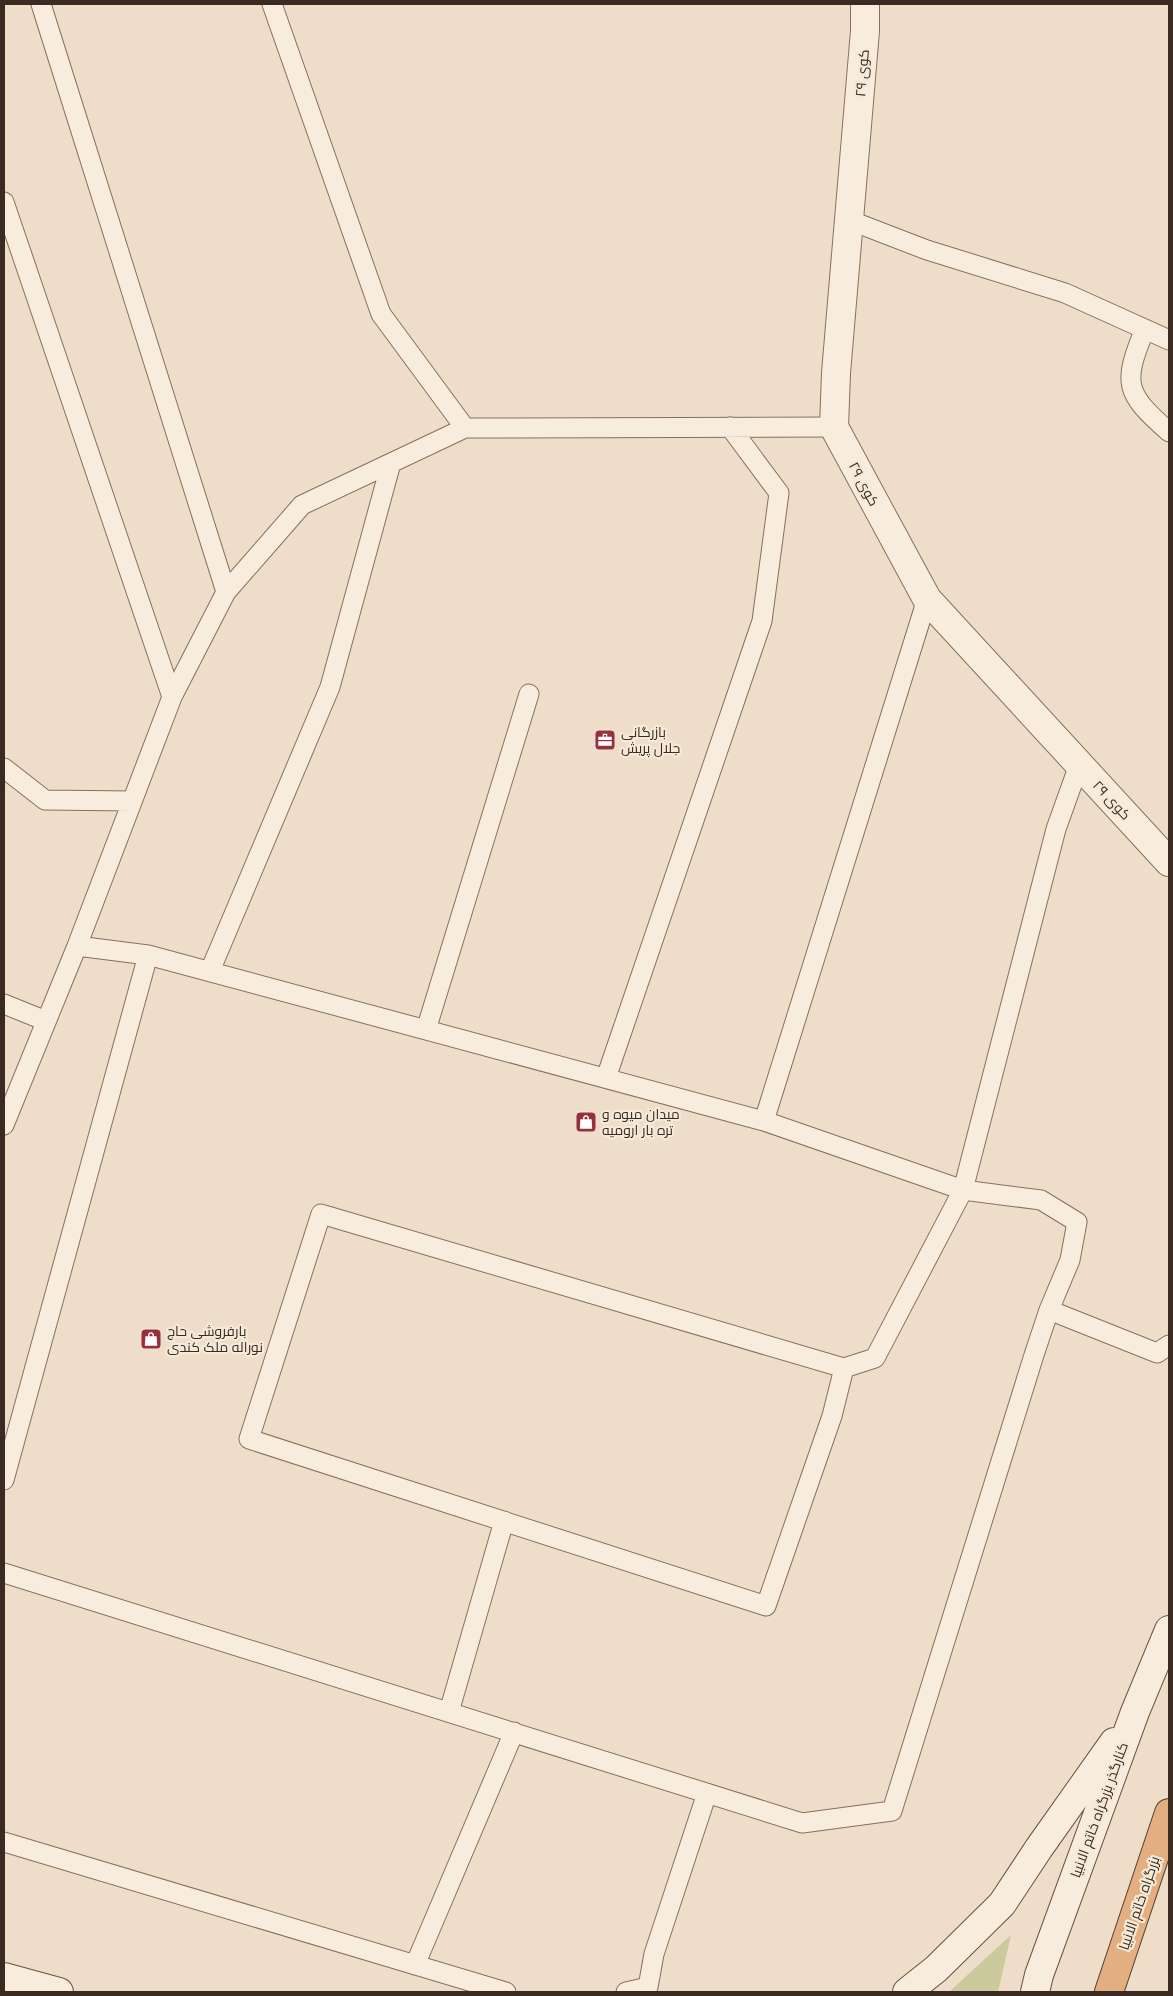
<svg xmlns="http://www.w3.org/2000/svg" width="1173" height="1996" font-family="'Roboto Serif',Cairo,serif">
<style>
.green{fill:#cbca9c}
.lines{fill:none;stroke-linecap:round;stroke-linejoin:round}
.service-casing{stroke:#896f5e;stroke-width:21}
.minor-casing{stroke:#896f5e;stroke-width:30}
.secondary-casing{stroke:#6b5041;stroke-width:30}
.trunk-casing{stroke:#573e32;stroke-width:30}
.service{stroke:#f8ecdc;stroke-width:19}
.minor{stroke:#f8ecdc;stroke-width:28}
.secondary{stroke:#f8ecdc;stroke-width:28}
.trunk{stroke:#e3af80;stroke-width:28}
.labels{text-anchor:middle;stroke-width:4.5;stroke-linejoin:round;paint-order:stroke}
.street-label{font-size:14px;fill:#3a2a21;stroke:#f5e9d8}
.poi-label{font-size:14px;fill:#3a2a21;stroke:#f5e9d8;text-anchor:start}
</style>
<rect width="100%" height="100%" fill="#edddc9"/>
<path class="green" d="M 1011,1935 L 998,1992 L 949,1992 Z"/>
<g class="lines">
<g class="service-casing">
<path id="service" d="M 41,4 L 226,592
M 272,4 L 381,314 L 465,428
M 4,202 L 172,697
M 849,220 L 927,250 L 1065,293 L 1169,340
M 1145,329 C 1122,384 1125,393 1169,432
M 4,768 L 45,800 L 132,801
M 77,946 L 172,697 L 226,592 L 302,505 L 465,428 L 834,427
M 210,971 L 330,687 L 391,463
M 4,1004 L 46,1021
M 426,1030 L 529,694
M 606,1078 L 762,621 L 779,493 L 730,427
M 764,1121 L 927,599
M 4,1125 L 77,946 L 148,955
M 844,1368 L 832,1416 L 766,1606 L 249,1439 L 321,1214 L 844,1368 L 875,1358 L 963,1190 L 1056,829 L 1079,765
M 4,1480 L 148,955 L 764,1121 L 963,1190 L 1041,1200 L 1077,1222 L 1070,1260 L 1049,1310 L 1157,1353 L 1169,1345
M 4,1573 L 802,1823 L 892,1811 L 1034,1355 L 1049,1310
M 449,1712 L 504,1521
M 4,1842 L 506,1992
M 415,1965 L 514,1732
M 626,1992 L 648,1987 L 654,1954 L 707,1793"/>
</g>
<g class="minor-casing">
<path id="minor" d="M 865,4 L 865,31 L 836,373 L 834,427 L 927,599 L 1169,862"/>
</g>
<g class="secondary-casing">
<path id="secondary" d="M 4,1977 L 59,1992
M 907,1992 L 936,1969 L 1002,1904 L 1039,1848 L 1114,1742
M 1035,1992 L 1039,1975 L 1135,1712 L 1169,1630"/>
</g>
<g class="trunk-casing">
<path id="trunk" d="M 1109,1992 L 1169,1813"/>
</g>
<use href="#service" class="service"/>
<use href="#minor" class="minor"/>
<use href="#secondary" class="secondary"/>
<use href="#trunk" class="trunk"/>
</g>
<defs>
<g id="office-square" transform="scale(1.125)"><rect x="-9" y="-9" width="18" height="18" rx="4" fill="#96303f" stroke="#f5e9d8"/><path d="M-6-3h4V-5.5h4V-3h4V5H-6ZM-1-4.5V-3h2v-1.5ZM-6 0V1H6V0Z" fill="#fff"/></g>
<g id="shop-square" transform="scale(1.125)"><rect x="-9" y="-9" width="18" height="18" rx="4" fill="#96303f" stroke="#f5e9d8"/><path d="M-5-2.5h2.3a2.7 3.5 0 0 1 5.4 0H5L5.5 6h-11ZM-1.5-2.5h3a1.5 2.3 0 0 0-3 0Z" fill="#fff"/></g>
</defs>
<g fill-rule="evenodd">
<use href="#office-square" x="605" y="740"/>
<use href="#shop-square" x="586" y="1122"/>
<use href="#shop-square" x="151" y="1339"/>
</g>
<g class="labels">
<g class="street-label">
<text transform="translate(862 73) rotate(-85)" y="5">کوی ۲۹</text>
<text transform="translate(864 484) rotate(62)" y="5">کوی ۲۹</text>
<text transform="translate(1112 800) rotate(47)" y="5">کوی ۲۹</text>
<text transform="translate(1099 1810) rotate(-70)" y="5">کنارگذر بزرگراه خاتم الانبیا</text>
<text transform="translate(1139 1903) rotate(-71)" y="5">بزرگراه خاتم الانبیا</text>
</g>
<g class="poi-label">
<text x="621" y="737">بازرگانی<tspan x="621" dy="16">جلال پریش</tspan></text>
<text x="602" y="1119">میدان میوه و<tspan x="602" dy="16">تره بار ارومیه</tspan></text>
<text x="167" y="1336">بارفروشی حاج<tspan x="167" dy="16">نوراله ملک کندی</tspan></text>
</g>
</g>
<rect width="1173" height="1996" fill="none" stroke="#3a2a21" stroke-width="10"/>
</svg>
